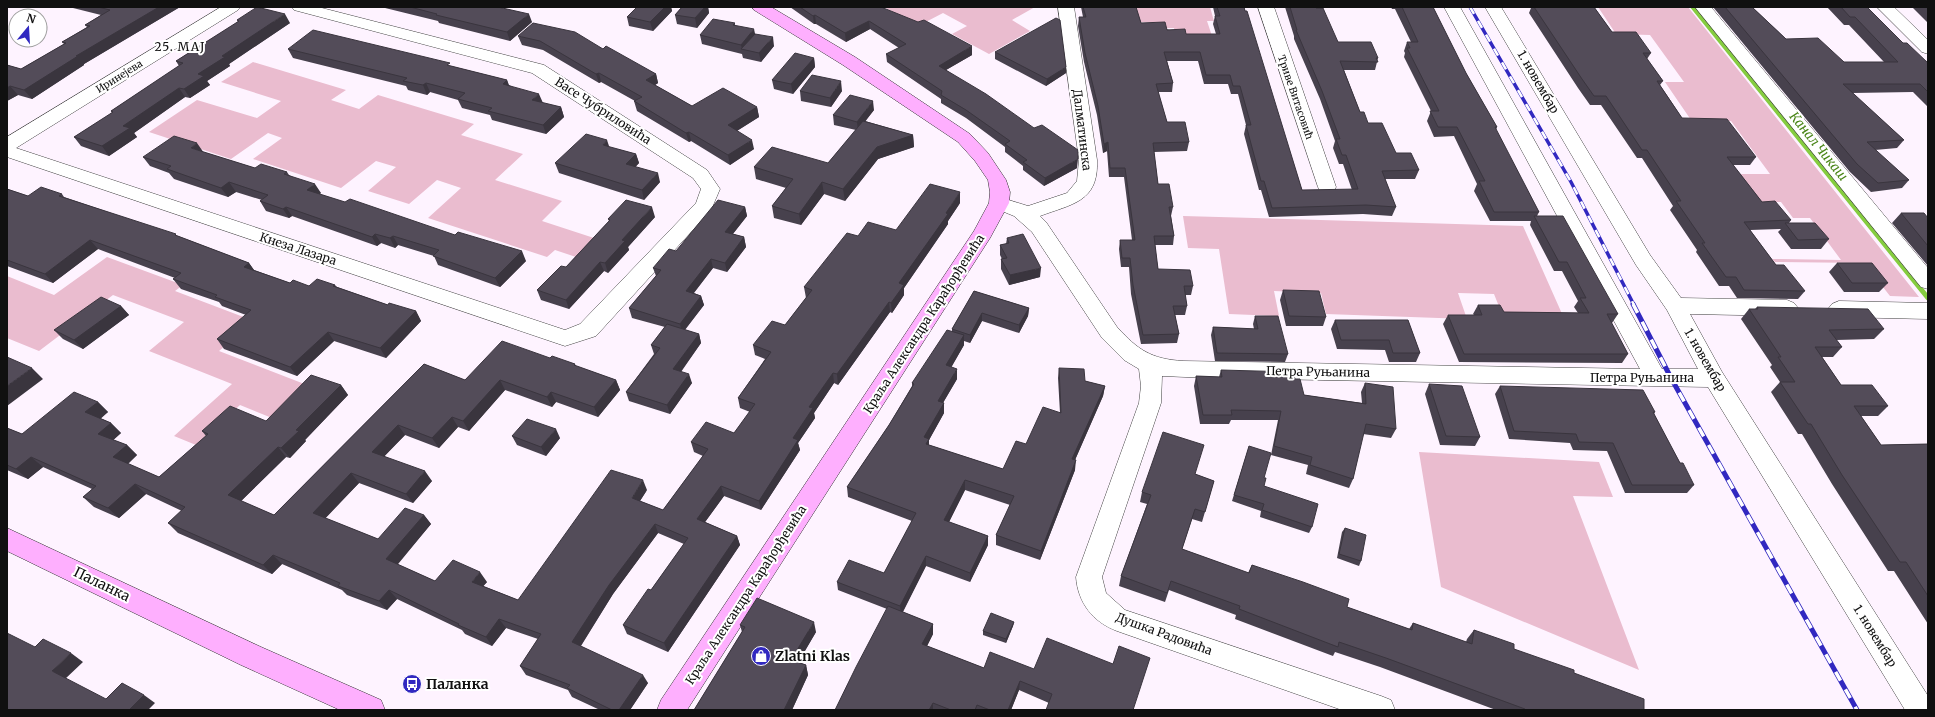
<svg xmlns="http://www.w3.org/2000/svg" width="1935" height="717" font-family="Merriweather,serif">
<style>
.green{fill:#eabccf}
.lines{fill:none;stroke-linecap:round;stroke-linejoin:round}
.stream{stroke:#85cd3f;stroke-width:5}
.street-casing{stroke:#434343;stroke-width:1}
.secondary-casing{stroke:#323232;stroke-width:1}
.street{fill:#fff;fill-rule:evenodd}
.secondary{fill:#feaffe;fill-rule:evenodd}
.rail-far1-casing{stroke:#3128c0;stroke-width:3.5}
.rail-casing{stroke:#3128c0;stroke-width:5}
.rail-far1{stroke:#fff;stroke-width:2.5;stroke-dasharray:8;stroke-linecap:butt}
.rail{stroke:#fff;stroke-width:3.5;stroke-dasharray:10;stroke-linecap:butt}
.wall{fill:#47414d}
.shaded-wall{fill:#3a353e}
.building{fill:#534c59;stroke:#3a353e}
.labels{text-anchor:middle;stroke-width:4;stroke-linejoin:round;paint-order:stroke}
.far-street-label{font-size:10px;fill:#101010;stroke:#fff}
.far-quarter-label{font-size:12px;letter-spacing:1px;fill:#101010;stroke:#fff}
.street-label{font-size:12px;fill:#101010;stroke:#fff}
.water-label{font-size:13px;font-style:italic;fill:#498517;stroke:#fff}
.near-street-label{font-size:14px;fill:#101010;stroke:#fff}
.near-poi-label{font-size:14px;font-weight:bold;fill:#101010;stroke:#fff;text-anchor:start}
</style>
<rect width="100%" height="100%" fill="#fef3ff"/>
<path class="green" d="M 884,7 L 1035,7 L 1012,20 L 1030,31 L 989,54 L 952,34 L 967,26 L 943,13 L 918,26 Z
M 1117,7 L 1210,7 L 1214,21 L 1207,21 L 1212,36 L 1176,36 L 1174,28 L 1159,28 L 1157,22 L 1121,22 Z
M 1598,7 L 1688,7 L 1919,297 L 1890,296 L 1864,263 L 1775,262 L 1772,259 L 1841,260 L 1810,218 L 1793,218 L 1781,202 L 1759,202 L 1739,174 L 1770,174 L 1731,121 L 1691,120 L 1665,82 L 1684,82 L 1650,35 L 1616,34 Z
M 253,62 L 346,90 L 331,100 L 359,109 L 378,95 L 474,124 L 461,135 L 523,154 L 495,180 L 562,201 L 542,221 L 594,238 L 576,257 L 555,250 L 547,257 L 428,218 L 461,188 L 437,180 L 409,204 L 368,191 L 396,167 L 376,161 L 341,188 L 253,159 L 282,138 L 268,133 L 231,159 L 149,132 L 197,100 L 257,118 L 281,101 L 221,82 Z
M 1183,216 L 1523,226 L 1563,316 L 1502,314 L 1494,294 L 1458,293 L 1467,319 L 1326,314 L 1321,293 L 1274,291 L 1279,316 L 1229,314 L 1219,249 L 1188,248 Z
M 107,257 L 183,285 L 175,291 L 254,321 L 219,351 L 307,385 L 272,418 L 240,405 L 196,445 L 174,436 L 232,384 L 149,351 L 184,322 L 113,295 L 39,351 L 7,338 L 7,276 L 54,295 Z
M 1419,452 L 1599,462 L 1613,497 L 1573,496 L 1639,670 L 1441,587 Z"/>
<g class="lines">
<path class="stream" d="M 1693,7 L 1928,298"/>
<g class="street-casing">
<path id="street" d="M 221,7 L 240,7 L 238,10 L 16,148 L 565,330 L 580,324 L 696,203 L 701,189 L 693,178 L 532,73 L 294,10 L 292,7 L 318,7 L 544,65 L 707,170 L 720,189 L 711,210 L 596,336 L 565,346 L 7,157 L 7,137 Z
M 1058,7 L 1074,7 L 1097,160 C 1099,202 1072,204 1040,216 L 1046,222 L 1117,327 C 1138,350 1151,359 1183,361 L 1640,369 L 1444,7 L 1460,7 L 1662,369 L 1698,369 L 1667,310 L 1636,265 L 1485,7 L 1501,7 L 1650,255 L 1681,298 L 1787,300 L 1794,303 L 1798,308 L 1794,313 L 1787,316 L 1690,314 L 1722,372 L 1928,696 L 1928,710 L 1905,710 L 1708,387 L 1209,378 L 1162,376 L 1161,403 L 1102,577 L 1106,593 L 1125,610 L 1381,696 L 1391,700 L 1395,710 L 1342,710 L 1117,631 C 1093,622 1078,603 1076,577 L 1139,403 L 1141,386 L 1139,369 L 1124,360 L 1102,338 L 1032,232 L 1014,216 L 992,207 L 989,203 L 992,199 L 999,197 L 1028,206 L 1067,193 L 1077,181 L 1079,160 Z
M 1258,7 L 1274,7 L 1336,187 L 1334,191 L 1327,193 L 1320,191 L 1318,187 Z
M 1695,7 L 1711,7 L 1928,268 L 1928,289 L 1921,287 Z
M 1877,7 L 1894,7 L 1928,40 L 1928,54 L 1922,52 Z
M 1839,301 L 1928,303 L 1928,319 L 1839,317 L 1832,314 L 1828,309 L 1832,304 Z"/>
</g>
<g class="secondary-casing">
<path id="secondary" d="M 752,7 L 771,7 L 855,57 L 970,134 L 988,153 L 1006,180 L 1010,192 L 1009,203 L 990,238 L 687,710 L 657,710 L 661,700 L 974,231 L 989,203 L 990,192 L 988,180 L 975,161 L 958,142 L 843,65 L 754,10 Z
M 7,528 L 261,647 L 381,700 L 385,710 L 340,710 L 241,665 L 7,551 Z"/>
</g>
<use href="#street" class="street"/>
<use href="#secondary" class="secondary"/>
<g class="rail-far1-casing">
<path id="rail-far1" d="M 1470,7 L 1571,182 L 1634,305"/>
</g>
<g class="rail-casing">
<path id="rail" d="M 1633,304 L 1671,378 L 1857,710"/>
</g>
<use href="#rail-far1" class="rail-far1"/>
<use href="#rail" class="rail"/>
</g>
<path class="wall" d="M 69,7 L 180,7 L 84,64 L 84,65 L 32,99 L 18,95 L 7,101 L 7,65 L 21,69 L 64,44 L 62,42 L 87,27 L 85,25 L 101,15 Z
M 381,7 L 498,7 L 532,22 L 510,41 L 439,23 L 438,21 Z
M 637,7 L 671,7 L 672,11 L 653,31 L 629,26 L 627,17 Z
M 682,7 L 708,7 L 709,13 L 697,28 L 677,24 L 675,15 Z
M 790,7 L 881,7 L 972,55 L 946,70 L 1077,168 L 1044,186 L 1023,170 L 1023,166 L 1005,152 L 1005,147 L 966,118 L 941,103 L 941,99 L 887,62 L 886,54 L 899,48 L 870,29 L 846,42 L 816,24 L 814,24 Z
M 1081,7 L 1136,7 L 1141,23 L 1186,34 L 1216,34 L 1213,24 L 1215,16 L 1213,7 L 1244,7 L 1302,190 L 1352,190 L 1343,164 L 1339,164 L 1333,148 L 1335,141 L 1320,99 L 1294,39 L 1294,36 L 1285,7 L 1316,7 L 1338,42 L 1378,58 L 1375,70 L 1344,70 L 1360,112 L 1368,123 L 1396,153 L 1419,170 L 1415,179 L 1385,179 L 1396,207 L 1392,216 L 1363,214 L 1269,217 L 1261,190 L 1259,190 L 1244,134 L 1246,125 L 1238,94 L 1231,94 L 1228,84 L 1204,84 L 1198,61 L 1167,61 L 1173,83 L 1172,92 L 1158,92 L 1167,122 L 1189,142 L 1187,151 L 1154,152 L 1158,184 L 1173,207 L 1171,216 L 1174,236 L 1173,245 L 1155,245 L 1158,269 L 1193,286 L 1191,295 L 1185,295 L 1187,306 L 1185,315 L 1175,315 L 1179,334 L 1177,343 L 1141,344 L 1131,294 L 1129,267 L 1121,267 L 1119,249 L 1120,240 L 1132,240 L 1124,177 L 1109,177 L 1107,151 L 1103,153 L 1097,115 L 1084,62 L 1078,26 L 1079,17 L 1083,17 Z
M 1391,7 L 1433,7 L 1466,73 L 1497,127 L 1496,130 L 1539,212 L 1537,216 L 1618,314 L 1612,323 L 1611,323 L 1628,354 L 1622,363 L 1459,362 L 1443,324 L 1448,315 L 1474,315 L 1473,314 L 1478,305 L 1504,312 L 1578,313 L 1574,307 L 1578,301 L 1562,271 L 1554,271 L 1530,225 L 1531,221 L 1490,221 L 1474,191 L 1477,184 L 1454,136 L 1434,137 L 1427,121 L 1431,111 L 1404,57 L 1405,53 L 1404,51 L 1407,42 L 1411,42 L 1395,9 L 1392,9 Z
M 1531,7 L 1594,7 L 1612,32 L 1651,53 L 1647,59 L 1663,81 L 1660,85 L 1682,118 L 1756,157 L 1750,165 L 1733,165 L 1762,202 L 1791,220 L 1789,223 L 1829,239 L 1821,249 L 1791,249 L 1778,232 L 1781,229 L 1750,230 L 1776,265 L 1805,291 L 1798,299 L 1737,298 L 1729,286 L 1719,286 L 1696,252 L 1697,250 L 1670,210 L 1673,206 L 1642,158 L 1637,158 L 1601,105 L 1590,105 L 1578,88 L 1529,13 L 1531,8 Z
M 1713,7 L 1752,7 L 1786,39 L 1844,62 L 1884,62 L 1849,25 L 1844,25 L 1827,7 L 1867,7 L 1903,43 L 1928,63 L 1928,107 L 1913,92 L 1852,93 L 1904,140 L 1897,148 L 1875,150 L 1909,180 L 1902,188 L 1871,192 L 1850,172 Z
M 1912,7 L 1928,7 L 1928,23 Z
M 237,20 L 290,23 L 229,64 L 230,66 L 207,81 L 210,85 L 190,98 L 185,97 L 134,133 L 137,137 L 109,156 L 81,146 L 74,137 L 112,113 L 111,111 L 179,66 L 176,61 L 238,22 Z
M 735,23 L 735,26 L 755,34 L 774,46 L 761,62 L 743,58 L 742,54 L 702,44 L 700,35 Z
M 518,36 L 603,49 L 656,74 L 658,83 L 655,85 L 692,106 L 757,107 L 759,117 L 737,131 L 754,149 L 730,165 L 691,141 L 689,142 L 637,111 L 634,101 L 635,101 L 601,82 L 599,83 L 543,50 L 522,45 Z
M 288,49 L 451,66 L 507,80 L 509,85 L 542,103 L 561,107 L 564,117 L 546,134 L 492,120 L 490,115 L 462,108 L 458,100 L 430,92 L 427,95 L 408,90 L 406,86 L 293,58 Z
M 995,52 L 1066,73 L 1046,86 L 995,59 Z
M 814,58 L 815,67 L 793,94 L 774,89 L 772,80 Z
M 800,91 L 842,91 L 831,107 L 801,101 Z
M 874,110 L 865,121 L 913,135 L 914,147 L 878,159 L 845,201 L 824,194 L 801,225 L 774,218 L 772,206 L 786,188 L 756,179 L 754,167 L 828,163 L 856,130 L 834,125 L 833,115 Z
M 609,147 L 636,154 L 639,163 L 635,167 L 660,182 L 644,200 L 559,173 L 555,163 Z
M 203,152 L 255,168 L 287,172 L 289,175 L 321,193 L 319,194 L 526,261 L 500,287 L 438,265 L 434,256 L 398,245 L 395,248 L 381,243 L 377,246 L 292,216 L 289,218 L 266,211 L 260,201 L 262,200 L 236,192 L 228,197 L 174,179 L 169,173 L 150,166 L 143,157 Z
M 7,189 L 28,196 L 62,194 L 64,197 L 178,236 L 249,263 L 254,270 L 290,283 L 309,286 L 335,285 L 337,287 L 388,305 L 416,311 L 421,321 L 386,358 L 334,341 L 297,376 L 224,349 L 217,339 L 246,315 L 222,306 L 219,302 L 181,289 L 173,279 L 175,278 L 98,249 L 53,283 L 7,266 Z
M 960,203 L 948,221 L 948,224 L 904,288 L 904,295 L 892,313 L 890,312 L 838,385 L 834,383 L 814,413 L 815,418 L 798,443 L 800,450 L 761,510 L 724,496 L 705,522 L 737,536 L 740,545 L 668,652 L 627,634 L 623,625 L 651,590 L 684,544 L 658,533 L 613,594 L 581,646 L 648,683 L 630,710 L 600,710 L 572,697 L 568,690 L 526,675 L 520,666 L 538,639 L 506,628 L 492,646 L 465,634 L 462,630 L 397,599 L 387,610 L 347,595 L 342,590 L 282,564 L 272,574 L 178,533 L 168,523 L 182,511 L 146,494 L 119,518 L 94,507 L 83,497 L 92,489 L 43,467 L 28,479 L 7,470 L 7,428 L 22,434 L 98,402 L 108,412 L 100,418 L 111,423 L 121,433 L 113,440 L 127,445 L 137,455 L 128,464 L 159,477 L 206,436 L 202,431 L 266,421 L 341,385 L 348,395 L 305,440 L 306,441 L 290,458 L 286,457 L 241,501 L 274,515 L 424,364 L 465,380 L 550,358 L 575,364 L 576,366 L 616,380 L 620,390 L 598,417 L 556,402 L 552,407 L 505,390 L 469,431 L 458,427 L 439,448 L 405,435 L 384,456 L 432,481 L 413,503 L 359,483 L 325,518 L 378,539 L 424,515 L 431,524 L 397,564 L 435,581 L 487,582 L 483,586 L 518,600 L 647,490 L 640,501 L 663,510 L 703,456 L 694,452 L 691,442 L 734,433 L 750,412 L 740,408 L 738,398 L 765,359 L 755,355 L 753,345 L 785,325 L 806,298 L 804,287 L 858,236 L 896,230 Z
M 745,207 L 747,216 L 733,234 L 744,237 L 746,247 L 727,272 L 713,268 L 694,293 L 701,296 L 704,305 L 685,330 L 699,334 L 701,343 L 681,372 L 692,383 L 670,414 L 629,401 L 626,392 L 654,354 L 651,345 L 665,327 L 632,318 L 629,308 L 656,276 L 653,268 L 676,251 Z
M 1901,213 L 1928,218 L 1928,266 L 1892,223 Z
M 655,217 L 628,247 L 629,250 L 608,273 L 604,271 L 569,309 L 541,300 L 537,290 L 566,267 L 609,221 L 608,219 Z
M 1007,238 L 1040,277 L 1009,285 L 1001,269 L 1001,259 L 1002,259 L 1000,255 L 1000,245 L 1006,244 Z
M 1837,263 L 1888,283 L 1879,292 L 1844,292 L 1829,272 Z
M 1283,290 L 1326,317 L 1323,326 L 1286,326 L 1280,300 Z
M 974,291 L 1029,308 L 1028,316 L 1019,333 L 982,321 L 970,343 L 964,341 L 964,345 L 951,367 L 957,379 L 943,403 L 944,403 L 944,413 L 929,440 L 929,445 L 1003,469 L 1026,444 L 1060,413 L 1058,378 L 1059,368 L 1085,381 L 1105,386 L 1103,396 L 1075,460 L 1075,470 L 1040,560 L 996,545 L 996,535 L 1010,505 L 965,490 L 949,522 L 988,536 L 988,545 L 970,582 L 926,566 L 903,612 L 933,624 L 933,634 L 927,646 L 984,668 L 1034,669 L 1113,664 L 1150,658 L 1049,703 L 1019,690 L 1011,710 L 835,710 L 887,609 L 838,590 L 837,582 L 884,573 L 912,521 L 848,497 L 847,487 L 889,425 L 912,386 L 912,383 L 952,331 L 952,329 Z
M 121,306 L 129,315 L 83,349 L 63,339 L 54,330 Z
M 1757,307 L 1884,329 L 1874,339 L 1836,340 L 1842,347 L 1833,357 L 1822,357 L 1841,385 L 1888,406 L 1878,416 L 1861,416 L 1881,445 L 1928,444 L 1928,624 L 1894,571 L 1888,571 L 1832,484 L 1802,434 L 1798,434 L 1771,392 L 1780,382 L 1770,367 L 1772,365 L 1741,319 L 1749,309 L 1755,309 Z
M 1255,316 L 1288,354 L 1285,362 L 1215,361 L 1211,335 L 1213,327 L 1254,329 L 1253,324 Z
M 1335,320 L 1408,320 L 1420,353 L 1416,362 L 1389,362 L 1385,350 L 1337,349 L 1331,329 Z
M 1221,370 L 1295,379 L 1304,395 L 1362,403 L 1361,392 L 1365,383 L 1396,429 L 1391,438 L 1363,434 L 1353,479 L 1349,488 L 1306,474 L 1308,465 L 1271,455 L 1278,420 L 1231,420 L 1229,424 L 1200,424 L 1194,386 L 1196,376 L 1219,377 Z
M 1429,384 L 1480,437 L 1475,446 L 1440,445 L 1425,394 Z
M 1500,386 L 1655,412 L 1654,414 L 1680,463 L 1694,485 L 1687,493 L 1625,493 L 1607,451 L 1573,450 L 1570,443 L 1509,439 L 1495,394 Z
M 512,436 L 560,438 L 546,456 L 517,445 Z
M 1249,446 L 1264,478 L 1264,486 L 1312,527 L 1309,533 L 1260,517 L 1261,511 L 1232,501 Z
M 1195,474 L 1214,481 L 1202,522 L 1192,519 L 1182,549 L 1248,573 L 1252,565 L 1347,607 L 1409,629 L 1413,623 L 1466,642 L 1467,639 L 1474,630 L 1514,649 L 1574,673 L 1644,710 L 1496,710 L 1380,667 L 1335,652 L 1333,656 L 1235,619 L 1236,615 L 1169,590 L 1165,602 L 1119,586 L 1121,576 L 1147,504 L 1140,502 L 1142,492 Z
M 1345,528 L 1361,561 L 1359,566 L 1337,558 L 1342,532 Z
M 1014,622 L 1013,626 L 1006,643 L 983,635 L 983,631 Z
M 740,625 L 816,632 L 798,662 L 806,665 L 808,675 L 792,710 L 694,710 L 742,632 Z"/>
<path class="shaded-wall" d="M 159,7 L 180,7 L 84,64 L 84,65 L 32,99 L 24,90 L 76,56 Z
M 665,7 L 671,7 L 672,11 L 653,31 L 650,22 Z
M 705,7 L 708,7 L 709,13 L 697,28 L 695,18 Z
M 285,14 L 290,23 L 229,64 L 230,66 L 207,81 L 210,85 L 190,98 L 184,89 L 198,74 L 222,56 Z
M 529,14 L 532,22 L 510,41 L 507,32 Z
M 815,15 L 816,24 L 814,24 L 813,16 Z
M 869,21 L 870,29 L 846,42 L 845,33 Z
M 754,29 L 756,38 L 742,49 L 741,45 Z
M 773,37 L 774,46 L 761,62 L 759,53 Z
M 972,46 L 972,55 L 939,74 L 939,66 Z
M 814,58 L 815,67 L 793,94 L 791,84 Z
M 1066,67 L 1066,73 L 1046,86 L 1047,79 Z
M 599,73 L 601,82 L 599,83 L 596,74 Z
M 656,74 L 658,83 L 649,89 L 646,80 Z
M 507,80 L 510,90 L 503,84 Z
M 841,81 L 842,91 L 831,107 L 830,98 Z
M 426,83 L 430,92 L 427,95 L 423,85 Z
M 10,86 L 18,95 L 7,101 L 7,88 Z
M 179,88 L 185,97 L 134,133 L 137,137 L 109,156 L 102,146 L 123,126 Z
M 539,94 L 543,103 L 532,100 Z
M 873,101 L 874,110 L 858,131 L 857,122 Z
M 561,107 L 564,117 L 546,134 L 543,125 Z
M 757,107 L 759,117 L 730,135 L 728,125 Z
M 689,132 L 691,141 L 689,142 L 686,133 Z
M 913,135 L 914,147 L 878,159 L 845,201 L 843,189 L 877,147 Z
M 607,140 L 610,149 L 603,145 Z
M 752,140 L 754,149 L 730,165 L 728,155 Z
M 1108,142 L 1107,151 L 1103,153 L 1104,144 Z
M 197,143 L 204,153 L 191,148 Z
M 636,154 L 639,163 L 629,174 L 626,164 Z
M 1078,159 L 1077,168 L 1044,186 L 1045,178 Z
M 658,173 L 660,182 L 644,200 L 642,190 Z
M 229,182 L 236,192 L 228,197 L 221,188 Z
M 822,182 L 824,194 L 801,225 L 799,214 Z
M 315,184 L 321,193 L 312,200 L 307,190 Z
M 960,192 L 960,203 L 948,221 L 948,224 L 904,288 L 904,295 L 892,313 L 891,303 L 899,283 Z
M 286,207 L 292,216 L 289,218 L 283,209 Z
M 652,207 L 655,217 L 628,247 L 629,250 L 608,273 L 605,263 L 622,240 Z
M 745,207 L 747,216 L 727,241 L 725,232 Z
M 375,234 L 381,243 L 377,246 L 372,237 Z
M 393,236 L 398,245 L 395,248 L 390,238 Z
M 744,237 L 746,247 L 727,272 L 725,263 Z
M 90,240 L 98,249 L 53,283 L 45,274 Z
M 522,251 L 526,261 L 500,287 L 495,278 Z
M 711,259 L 713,268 L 688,300 L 686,291 Z
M 600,262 L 604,271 L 569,309 L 566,300 Z
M 249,263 L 256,273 L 244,267 Z
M 1041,268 L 1040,277 L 1009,285 L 1010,275 Z
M 701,296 L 704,305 L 682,333 L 680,324 Z
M 889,302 L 890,312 L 838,385 L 837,374 Z
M 121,306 L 129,315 L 83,349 L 74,340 Z
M 1029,308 L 1028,316 L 1019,333 L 1019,325 Z
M 416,311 L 421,321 L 386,358 L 380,348 Z
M 982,313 L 982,321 L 970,343 L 970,335 Z
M 328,332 L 334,341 L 297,376 L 290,367 Z
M 699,334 L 701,343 L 676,378 L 673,369 Z
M 964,335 L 964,345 L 947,375 L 946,365 Z
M 32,368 L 43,379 L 7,406 L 7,386 Z
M 957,369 L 957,379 L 938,411 L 938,401 Z
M 833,373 L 834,383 L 814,413 L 815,418 L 798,443 L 800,450 L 761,510 L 759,501 L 809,407 Z
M 689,374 L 692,383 L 670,414 L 667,405 Z
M 500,380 L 505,390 L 469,431 L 463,421 Z
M 616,380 L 620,390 L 598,417 L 594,407 Z
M 341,385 L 348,395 L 305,440 L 306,441 L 290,458 L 281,448 L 296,430 Z
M 1105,386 L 1103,396 L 1071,469 L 1072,459 Z
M 551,392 L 556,402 L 552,407 L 547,397 Z
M 98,402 L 108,412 L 96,423 L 85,412 Z
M 944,403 L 944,413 L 929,440 L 929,449 L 926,453 L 924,437 Z
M 452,417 L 458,427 L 439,448 L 432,438 Z
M 111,423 L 121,433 L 109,444 L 98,434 Z
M 398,425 L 405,435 L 379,462 L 372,452 Z
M 556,429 L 560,438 L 546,456 L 541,447 Z
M 127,445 L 137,455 L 124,467 L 113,457 Z
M 278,447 L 286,457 L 237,505 L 228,495 Z
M 31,457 L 43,467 L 28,479 L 16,469 Z
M 1076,460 L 1075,470 L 1040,560 L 1041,551 Z
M 425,471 L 432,481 L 413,503 L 406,494 Z
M 351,473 L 359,483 L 321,523 L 313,513 Z
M 643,480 L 647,490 L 636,507 L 632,498 Z
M 965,480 L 965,490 L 945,530 L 944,520 Z
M 135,484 L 146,494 L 119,518 L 108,508 Z
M 721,486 L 724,496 L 700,529 L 697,519 Z
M 424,515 L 431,524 L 394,569 L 386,559 Z
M 655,524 L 658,533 L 613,594 L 578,650 L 572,642 L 609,585 Z
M 737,536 L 740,545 L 668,652 L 664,643 Z
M 988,536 L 988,545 L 970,582 L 970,573 Z
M 273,555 L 282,564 L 272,574 L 263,565 Z
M 926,556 L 926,566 L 901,615 L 900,606 Z
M 480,572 L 487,582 L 479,591 L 472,582 Z
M 389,590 L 397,599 L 387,610 L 379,601 Z
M 499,619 L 506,628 L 492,646 L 486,637 Z
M 814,622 L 816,632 L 794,670 L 791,660 Z
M 1014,622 L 1013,626 L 1006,643 L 1006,639 Z
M 933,624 L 933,634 L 923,654 L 922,644 Z
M 71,653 L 83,662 L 64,680 L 52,671 Z
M 806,665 L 808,675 L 792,710 L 784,710 Z
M 643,675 L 648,683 L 630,710 L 619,710 Z
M 1020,681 L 1019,690 L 1011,710 L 1008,710 Z
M 144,695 L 155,703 L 148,710 L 129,710 Z
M 933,703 L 933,710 L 929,710 Z"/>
<path class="building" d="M 98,7 L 159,7 L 76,56 L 78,56 L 24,90 L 10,86 L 7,88 L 7,65 L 21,69 L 66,43 L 62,42 L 90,26 L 85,25 L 110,10 Z
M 257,7 L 285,14 L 222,56 L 225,57 L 198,74 L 204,76 L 184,89 L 179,88 L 123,126 L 130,128 L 102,146 L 74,137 L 113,112 L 111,111 L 183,63 L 176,61 L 239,21 L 237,20 Z
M 410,7 L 498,7 L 529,14 L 507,32 L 436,15 L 437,14 Z
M 637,7 L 665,7 L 650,22 L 627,17 Z
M 682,7 L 705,7 L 695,18 L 675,15 Z
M 800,7 L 881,7 L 918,22 L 924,20 L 972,46 L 939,66 L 986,94 L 1034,128 L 1042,125 L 1078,150 L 1078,159 L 1045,178 L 1023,162 L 1027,160 L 1005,144 L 1010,141 L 966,110 L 941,95 L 942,91 L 886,54 L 906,44 L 869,21 L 845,33 L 815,15 L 813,16 Z
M 1083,7 L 1136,7 L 1141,23 L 1165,22 L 1167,30 L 1185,29 L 1186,34 L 1220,34 L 1215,16 L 1220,16 L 1217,7 L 1244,7 L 1245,11 L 1247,11 L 1302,190 L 1358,189 L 1346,155 L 1342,155 L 1336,139 L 1340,139 L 1322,91 L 1296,30 L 1297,30 L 1290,7 L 1316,7 L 1316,8 L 1323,8 L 1338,42 L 1371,42 L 1378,58 L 1376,58 L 1378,62 L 1340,61 L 1360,112 L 1364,112 L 1368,123 L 1382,123 L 1396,153 L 1411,153 L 1419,170 L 1382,171 L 1396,207 L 1366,205 L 1272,208 L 1264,181 L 1261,181 L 1246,125 L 1251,125 L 1240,86 L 1233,86 L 1230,75 L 1206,75 L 1200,52 L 1164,52 L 1173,83 L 1156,84 L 1167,122 L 1185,122 L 1189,142 L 1153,143 L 1158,184 L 1169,184 L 1173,207 L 1169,207 L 1174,236 L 1154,236 L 1158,269 L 1190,270 L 1193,286 L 1184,286 L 1187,306 L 1173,306 L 1179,334 L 1143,335 L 1133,285 L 1130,258 L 1122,258 L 1120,240 L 1135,240 L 1125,168 L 1110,168 L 1108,142 L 1104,144 L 1098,106 L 1085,53 L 1079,17 L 1086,17 Z
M 1402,7 L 1433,7 L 1466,73 L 1497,127 L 1495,127 L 1539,212 L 1494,212 L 1479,181 L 1485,181 L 1457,127 L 1438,127 L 1430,111 L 1439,111 L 1407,48 L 1410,48 L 1407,42 L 1418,42 Z
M 1534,7 L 1594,7 L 1612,32 L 1636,32 L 1651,53 L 1643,53 L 1663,81 L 1657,81 L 1682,118 L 1727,119 L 1756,157 L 1727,157 L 1762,202 L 1775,201 L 1791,220 L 1744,222 L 1776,265 L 1784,265 L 1805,291 L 1744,290 L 1736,277 L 1726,277 L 1702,243 L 1705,243 L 1676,201 L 1681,201 L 1647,150 L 1642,150 L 1606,96 L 1594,96 L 1582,79 Z
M 1725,7 L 1752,7 L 1786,39 L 1818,38 L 1844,62 L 1898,62 L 1855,17 L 1850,17 L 1841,7 L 1867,7 L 1903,43 L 1907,43 L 1928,63 L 1928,92 L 1920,84 L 1843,84 L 1904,140 L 1867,142 L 1909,180 L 1878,183 L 1857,164 Z
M 1056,18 L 1060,20 L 1066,67 L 1047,79 L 995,52 Z
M 713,19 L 735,23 L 733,25 L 754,29 L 741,45 L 700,35 Z
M 533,23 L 575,32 L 603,49 L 606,46 L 656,74 L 646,80 L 692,106 L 723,88 L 757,107 L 728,125 L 752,140 L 728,155 L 689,132 L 686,133 L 634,101 L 642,97 L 599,73 L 596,74 L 540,41 L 518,36 Z
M 313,30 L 450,63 L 447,65 L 507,80 L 503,84 L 539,94 L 532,100 L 561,107 L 543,125 L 488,111 L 492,108 L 458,99 L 465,93 L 426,83 L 423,85 L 403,81 L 407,78 L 288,49 Z
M 755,34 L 773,37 L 759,53 L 741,49 Z
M 795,53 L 814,58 L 791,84 L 772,80 Z
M 812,75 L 841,81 L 830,98 L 800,91 Z
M 850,95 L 873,101 L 857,122 L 833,115 Z
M 863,121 L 913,135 L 877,147 L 843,189 L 822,182 L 799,214 L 772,206 L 793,179 L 754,167 L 772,147 L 828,163 Z
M 586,134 L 607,140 L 603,145 L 636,154 L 626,164 L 658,173 L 642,190 L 555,163 Z
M 174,136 L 197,143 L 191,148 L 255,168 L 261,164 L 287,172 L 284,174 L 315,184 L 307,190 L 345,202 L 350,199 L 455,235 L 458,232 L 522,251 L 495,278 L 433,256 L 439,250 L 393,236 L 390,238 L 375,234 L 372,237 L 286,207 L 283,209 L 260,201 L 268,195 L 229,182 L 221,188 L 167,169 L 171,166 L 143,157 Z
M 930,184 L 960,192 L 946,213 L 948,214 L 899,283 L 904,285 L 891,303 L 889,302 L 837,374 L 833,373 L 809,407 L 813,408 L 793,438 L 798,440 L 759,501 L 721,486 L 697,519 L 737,536 L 664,643 L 623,625 L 648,589 L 651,590 L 688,538 L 655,524 L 609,585 L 572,642 L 643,675 L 619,710 L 612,710 L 567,688 L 570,685 L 520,666 L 541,634 L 499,619 L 486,637 L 458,625 L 459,624 L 389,590 L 379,601 L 338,586 L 340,583 L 273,555 L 263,565 L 168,523 L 185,507 L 135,484 L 108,508 L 83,497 L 96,486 L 31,457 L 16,469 L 7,465 L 7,428 L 22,434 L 74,392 L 98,402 L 85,412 L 111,423 L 98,434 L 127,445 L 113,457 L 159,477 L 208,434 L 202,431 L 230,406 L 266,421 L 311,375 L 341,385 L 296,430 L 299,431 L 281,448 L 278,447 L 228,495 L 274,515 L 424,364 L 465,380 L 502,341 L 550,358 L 552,356 L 575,364 L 574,365 L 616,380 L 594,407 L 551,392 L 547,397 L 500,380 L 463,421 L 452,417 L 432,438 L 398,425 L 372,452 L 425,471 L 406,494 L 351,473 L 313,513 L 378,539 L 405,508 L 424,515 L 386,559 L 435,581 L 453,560 L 480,572 L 472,582 L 518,600 L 611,470 L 643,480 L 632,498 L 663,510 L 708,449 L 691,442 L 706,422 L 734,433 L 755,404 L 738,398 L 771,352 L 753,345 L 772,321 L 785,325 L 812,290 L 804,287 L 847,233 L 858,236 L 868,222 L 896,230 Z
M 41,187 L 62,194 L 59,196 L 176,234 L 175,235 L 249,263 L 244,267 L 290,283 L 293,280 L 309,286 L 317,279 L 335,285 L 333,286 L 388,305 L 389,303 L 416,311 L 380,348 L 328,332 L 290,367 L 217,339 L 251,310 L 215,297 L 217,295 L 173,279 L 181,273 L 90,240 L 45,274 L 7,260 L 7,189 L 28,196 Z
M 626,200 L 652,207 L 622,240 L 625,241 L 605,263 L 600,262 L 566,300 L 537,290 L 561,266 L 566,267 L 610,220 L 608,219 Z
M 718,200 L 745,207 L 725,232 L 744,237 L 725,263 L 711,259 L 686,291 L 701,296 L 680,324 L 629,308 L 661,270 L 653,268 L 669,249 L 676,251 Z
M 1901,213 L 1924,213 L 1928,218 L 1928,246 Z
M 1534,216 L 1563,216 L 1618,314 L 1607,314 L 1628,354 L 1464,354 L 1448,315 L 1482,315 L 1478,305 L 1500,305 L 1504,312 L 1589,313 L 1580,298 L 1586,298 L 1567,262 L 1559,262 Z
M 1785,223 L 1815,223 L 1829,239 L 1798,240 Z
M 1023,234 L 1041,268 L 1010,275 L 1001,259 L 1007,258 L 1000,245 L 1009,243 L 1007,238 Z
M 1837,263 L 1872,263 L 1888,283 L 1852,283 Z
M 1283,290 L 1319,291 L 1326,317 L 1289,316 Z
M 974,291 L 1029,308 L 1019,325 L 982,313 L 970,335 L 952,329 Z
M 101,297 L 121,306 L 74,340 L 54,330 Z
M 1757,307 L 1868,309 L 1884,329 L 1829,330 L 1842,347 L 1815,347 L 1841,385 L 1872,385 L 1888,406 L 1854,406 L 1881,445 L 1928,444 L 1928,596 L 1906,562 L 1900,562 L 1842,475 L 1811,424 L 1808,424 L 1780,382 L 1795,382 L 1778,357 L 1781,357 L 1749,309 L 1758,309 Z
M 1255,316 L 1278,316 L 1288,354 L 1217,353 L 1213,327 L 1258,329 Z
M 1335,320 L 1408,320 L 1420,353 L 1393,353 L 1389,340 L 1341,340 Z
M 667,324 L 699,334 L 673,369 L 689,374 L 667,405 L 626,392 L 660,348 L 651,345 Z
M 947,330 L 964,335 L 946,365 L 957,369 L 938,401 L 944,403 L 924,437 L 929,439 L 926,444 L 1003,469 L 1016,441 L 1026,444 L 1043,407 L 1061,413 L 1059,368 L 1084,369 L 1085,381 L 1105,386 L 1072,459 L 1076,460 L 1041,551 L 996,535 L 1014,496 L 965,480 L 944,520 L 988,536 L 970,573 L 926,556 L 900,606 L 837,582 L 849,560 L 884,573 L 916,513 L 847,487 L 889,425 L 914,384 L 912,383 Z
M 7,357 L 32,368 L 7,386 Z
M 1221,370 L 1293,372 L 1295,379 L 1300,379 L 1304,395 L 1366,404 L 1365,383 L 1393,387 L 1396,429 L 1366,424 L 1353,479 L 1310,465 L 1312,457 L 1274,446 L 1281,411 L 1231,410 L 1232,415 L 1203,415 L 1196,376 L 1222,377 Z
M 1429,384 L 1462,386 L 1480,437 L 1446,436 Z
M 1500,386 L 1643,390 L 1655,412 L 1653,412 L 1680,463 L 1683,463 L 1694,485 L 1632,485 L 1613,443 L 1579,442 L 1576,434 L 1514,431 Z
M 527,419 L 556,429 L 541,447 L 512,436 Z
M 1163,432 L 1204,445 L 1195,474 L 1214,481 L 1205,512 L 1195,509 L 1182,549 L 1249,573 L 1252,565 L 1303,582 L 1349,599 L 1347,607 L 1412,630 L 1413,623 L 1472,644 L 1474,630 L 1514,644 L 1514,649 L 1574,670 L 1574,673 L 1644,699 L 1644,710 L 1525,710 L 1525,709 L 1386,658 L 1339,642 L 1338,647 L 1239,609 L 1240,606 L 1171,581 L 1167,593 L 1121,576 L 1151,495 L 1142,492 Z
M 1249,446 L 1271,453 L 1264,478 L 1266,478 L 1264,486 L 1318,504 L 1312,527 L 1262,510 L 1264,504 L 1234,495 Z
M 1345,528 L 1366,535 L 1361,561 L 1339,554 Z
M 757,598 L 814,622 L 791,660 L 806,665 L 784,710 L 694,710 L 745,627 L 740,625 Z
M 888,606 L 933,624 L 922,644 L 984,668 L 990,652 L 1034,669 L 1047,638 L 1113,664 L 1119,646 L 1150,658 L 1133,710 L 1046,710 L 1052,694 L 1020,681 L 1008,710 L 990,710 L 977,705 L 975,710 L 951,710 L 933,703 L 929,710 L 835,710 L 856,667 Z
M 991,613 L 1014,622 L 1006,639 L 983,631 Z
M 7,633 L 35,647 L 43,639 L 71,653 L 52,671 L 106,699 L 122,683 L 144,695 L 129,710 L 7,710 Z"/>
<defs>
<g id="shop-disc" transform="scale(1)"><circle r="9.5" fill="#3128c0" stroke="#fff"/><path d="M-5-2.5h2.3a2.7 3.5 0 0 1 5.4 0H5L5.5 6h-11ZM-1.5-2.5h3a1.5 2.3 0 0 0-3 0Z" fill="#fff"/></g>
<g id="bus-disc" transform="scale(1)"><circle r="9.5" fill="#3128c0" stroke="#fff"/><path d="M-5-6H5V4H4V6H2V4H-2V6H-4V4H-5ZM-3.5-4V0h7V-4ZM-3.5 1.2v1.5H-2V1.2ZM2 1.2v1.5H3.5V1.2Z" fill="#fff"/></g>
</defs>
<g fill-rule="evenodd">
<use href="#shop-disc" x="761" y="656"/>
<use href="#bus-disc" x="412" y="684"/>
</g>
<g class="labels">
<g class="far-street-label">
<text transform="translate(119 76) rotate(-32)" y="4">Иринејева</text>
<text transform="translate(1296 97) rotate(71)" y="4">Триве Витасовић</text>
</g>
<g class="far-quarter-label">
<text x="180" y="51">25. МАЈ</text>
</g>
<g class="street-label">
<text transform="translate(1538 82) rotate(60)" y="4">1. новембар</text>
<text transform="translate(603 111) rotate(33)" y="4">Васе Чубриловића</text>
<text transform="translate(1082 130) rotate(83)" y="4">Далматинска</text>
<text transform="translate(298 249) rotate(18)" y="4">Кнеза Лазара</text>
<text transform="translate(924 324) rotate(-57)" y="4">Краља Александра Карађорђевића</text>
<text transform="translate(1705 360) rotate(60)" y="4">1. новембар</text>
<text transform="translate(1318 372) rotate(1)" y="4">Петра Руњанина</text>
<text x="1642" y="382">Петра Руњанина</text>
<text transform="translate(746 595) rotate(-57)" y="4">Краља Александра Карађорђевића</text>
<text transform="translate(1164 634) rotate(20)" y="4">Душка Радовића</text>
<text transform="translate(1875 636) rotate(58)" y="4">1. новембар</text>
</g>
<g class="water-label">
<text transform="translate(1819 146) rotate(51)" y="5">Канал Чикаш</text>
</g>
<g class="near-street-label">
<text transform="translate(102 584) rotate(26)" y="5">Паланка</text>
</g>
<g class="near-poi-label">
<text x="775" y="661">Zlatni Klas</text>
<text x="426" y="689">Паланка</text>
</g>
</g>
<rect width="1935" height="717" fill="none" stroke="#101010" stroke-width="16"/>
<g transform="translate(28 28) rotate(18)"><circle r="19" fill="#ffffff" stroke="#9f9f9f"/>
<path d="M0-3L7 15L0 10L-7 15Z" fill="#3128c0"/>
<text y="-6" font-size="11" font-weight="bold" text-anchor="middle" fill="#101010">N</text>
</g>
</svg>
